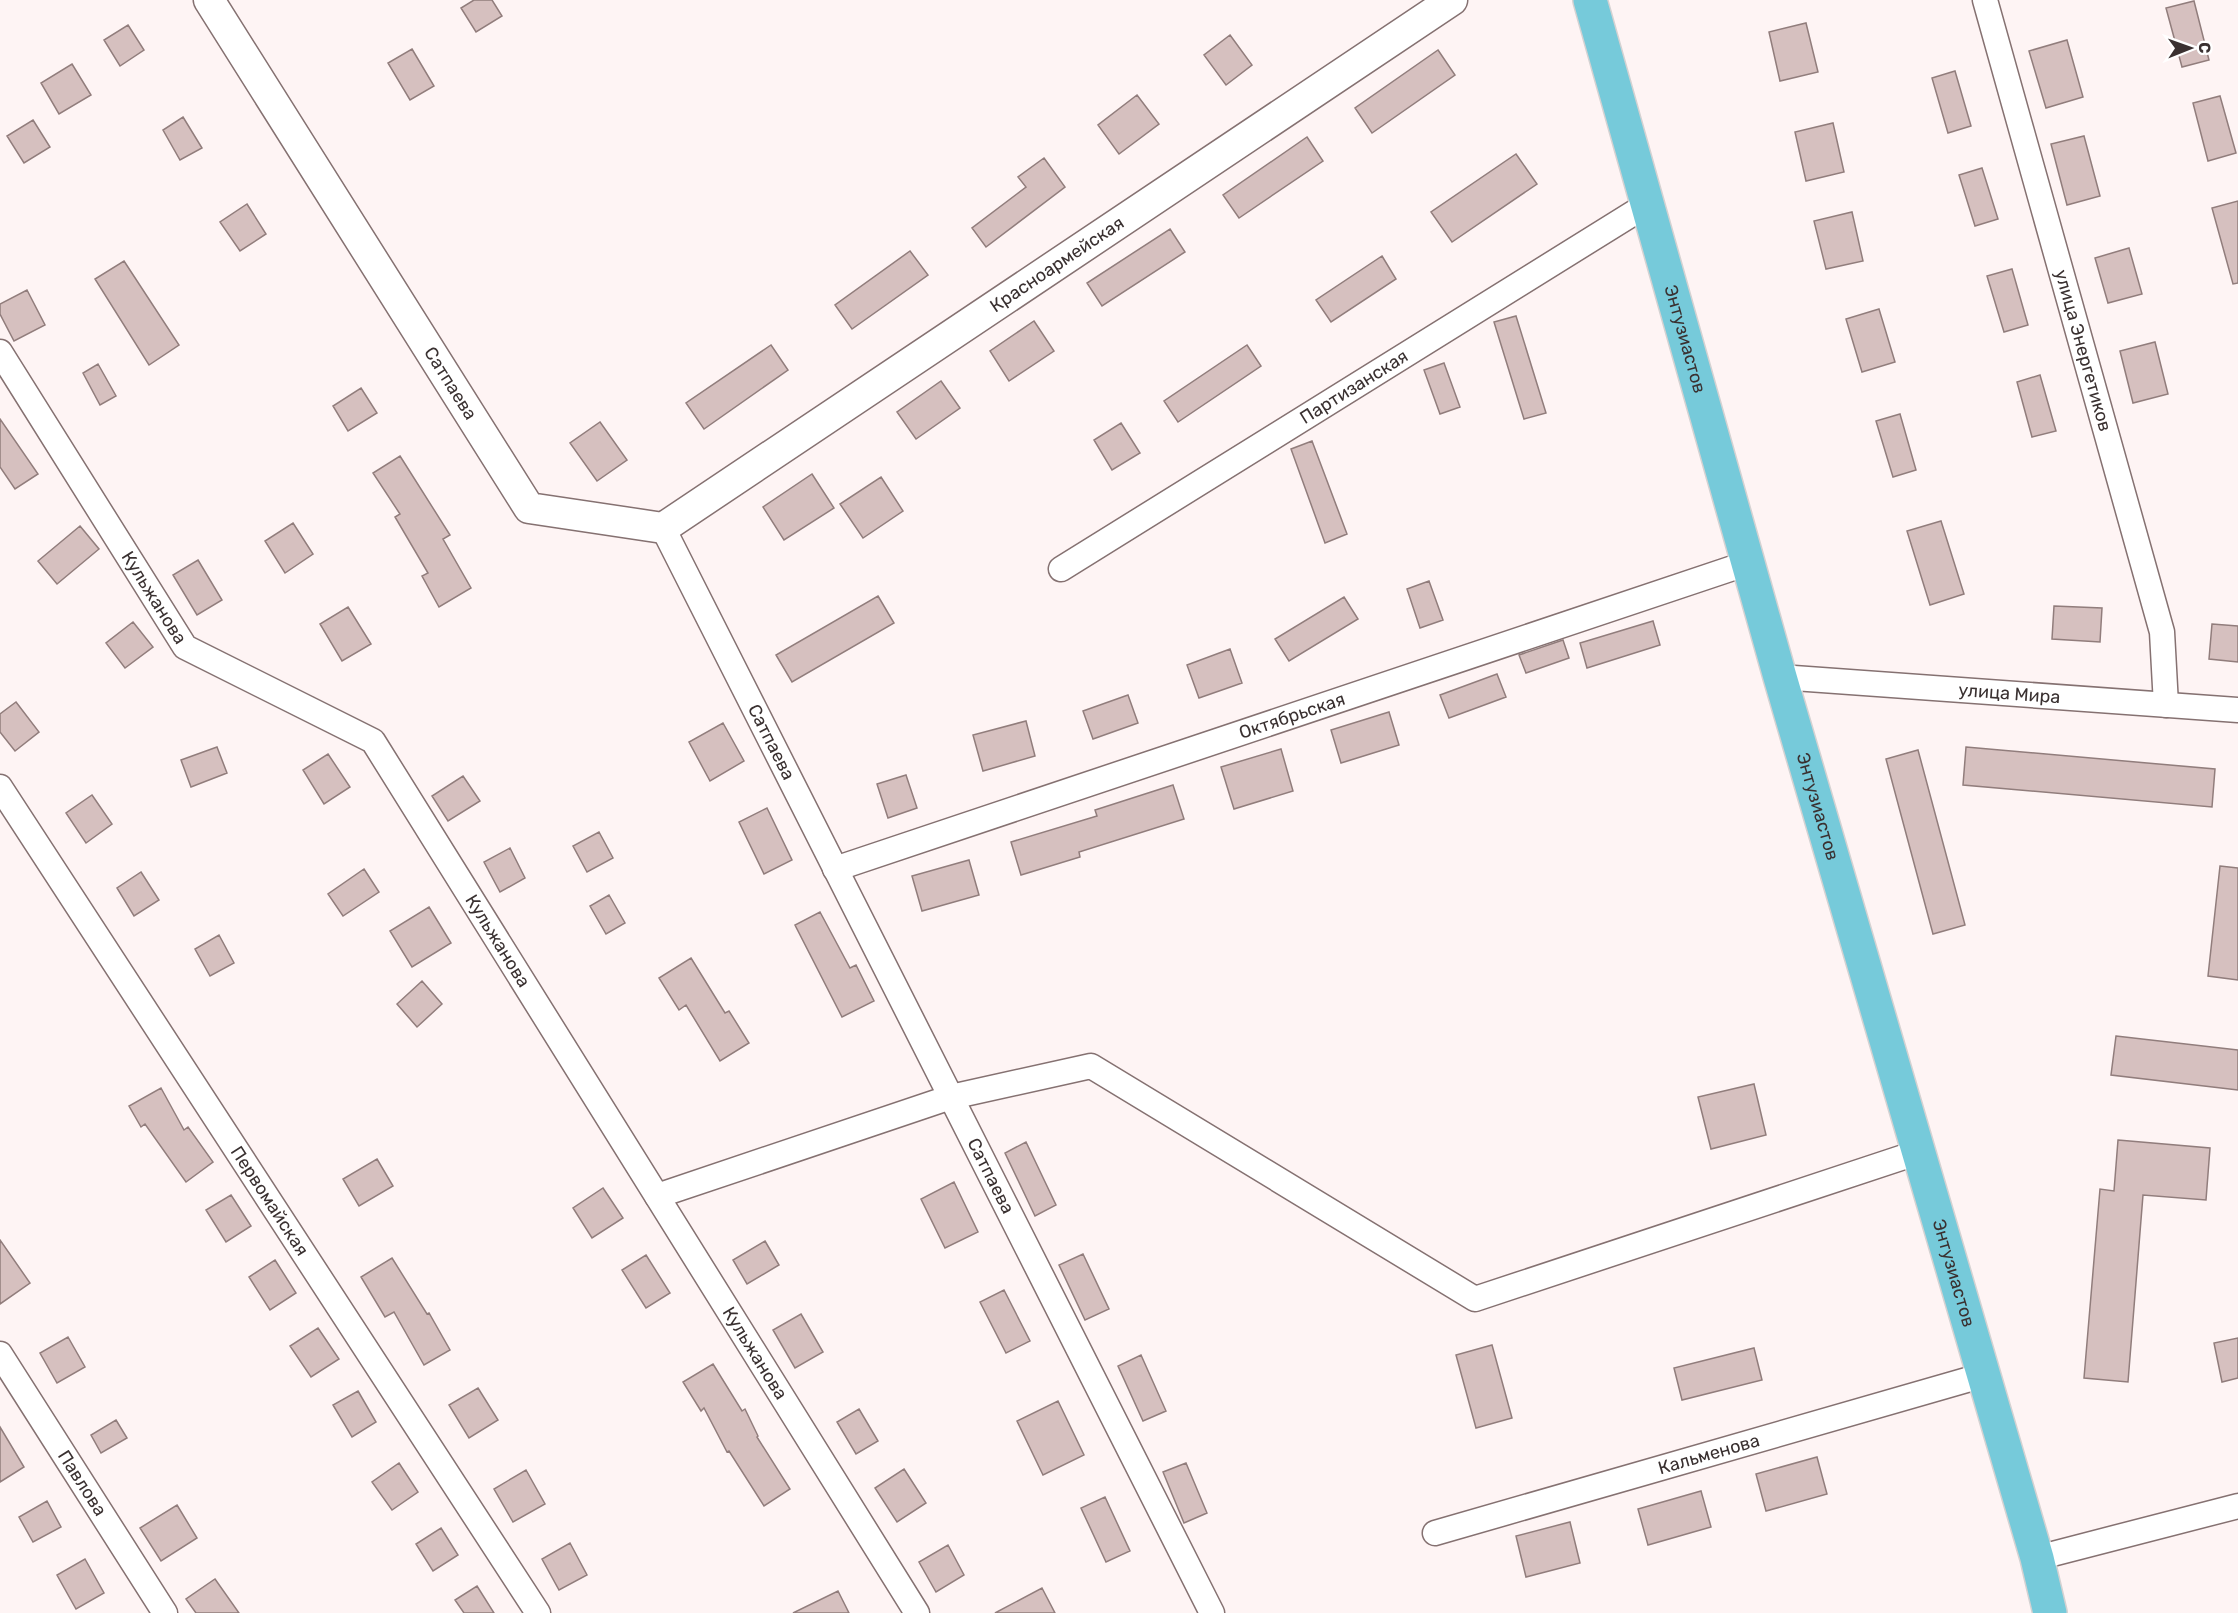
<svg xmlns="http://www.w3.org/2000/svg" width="2238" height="1613" font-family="Rubik,sans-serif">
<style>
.building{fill:#d6c0bf;stroke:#917d7c;stroke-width:1.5}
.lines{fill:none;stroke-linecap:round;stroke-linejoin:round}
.minor-casing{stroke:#857171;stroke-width:27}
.tertiary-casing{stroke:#857171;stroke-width:33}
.primary-casing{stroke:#d4d2d2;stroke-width:36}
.minor{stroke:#fff;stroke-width:24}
.tertiary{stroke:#fff;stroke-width:30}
.primary{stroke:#76cada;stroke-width:33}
.labels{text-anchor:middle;stroke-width:4.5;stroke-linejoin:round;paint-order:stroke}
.street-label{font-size:18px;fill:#3a3131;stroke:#fff}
</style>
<rect width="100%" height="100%" fill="#fef4f4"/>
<path class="building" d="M 474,0 L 492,0 L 502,16 L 476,32 L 461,8 Z
M 2194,1 L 2209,60 L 2182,67 L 2166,8 Z
M 1806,23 L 1818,72 L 1780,81 L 1769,32 Z
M 128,25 L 144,50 L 120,66 L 104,40 Z
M 1230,35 L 1252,65 L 1226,85 L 1204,55 Z
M 2067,40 L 2083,97 L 2046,108 L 2029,51 Z
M 412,49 L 434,86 L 410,100 L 388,63 Z
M 1438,50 L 1455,75 L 1372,133 L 1355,108 Z
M 72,64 L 91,95 L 59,114 L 41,83 Z
M 1955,71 L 1971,126 L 1948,133 L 1932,78 Z
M 1137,95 L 1159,124 L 1119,154 L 1098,125 Z
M 2220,96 L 2236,153 L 2208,161 L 2193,103 Z
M 183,117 L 202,148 L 180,160 L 163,130 Z
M 33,120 L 50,147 L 24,163 L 7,136 Z
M 1833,123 L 1844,172 L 1806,181 L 1795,132 Z
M 2084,136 L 2100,196 L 2067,205 L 2051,144 Z
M 1307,137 L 1323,161 L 1239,218 L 1223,195 Z
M 1516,154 L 1537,184 L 1452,242 L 1431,212 Z
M 1044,158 L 1065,187 L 986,247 L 972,228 L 1026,187 L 1018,177 Z
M 1982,168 L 1998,219 L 1975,226 L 1959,175 Z
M 2238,201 L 2238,283 L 2233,284 L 2212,208 Z
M 247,204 L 266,234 L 240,251 L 220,222 Z
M 1852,212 L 1863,261 L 1826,269 L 1814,221 Z
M 1170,229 L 1185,252 L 1102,306 L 1087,283 Z
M 2129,248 L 2142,294 L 2108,303 L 2095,258 Z
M 910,251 L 928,275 L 852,329 L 835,305 Z
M 1382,256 L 1396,279 L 1331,322 L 1316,300 Z
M 124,261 L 179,345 L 149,365 L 95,279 Z
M 2012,269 L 2028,325 L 2004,332 L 1987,276 Z
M 27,290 L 45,325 L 14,341 L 0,314 L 0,304 Z
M 1879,309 L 1895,362 L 1862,372 L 1846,319 Z
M 1516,316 L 1546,413 L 1524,419 L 1494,322 Z
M 1034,321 L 1054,351 L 1009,381 L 990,351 Z
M 2155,342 L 2168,394 L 2133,403 L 2120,351 Z
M 771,345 L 788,370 L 704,429 L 686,403 Z
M 1247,345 L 1261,366 L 1178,422 L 1164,401 Z
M 1444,363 L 1460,407 L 1440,414 L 1424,370 Z
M 98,364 L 116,396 L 100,405 L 83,373 Z
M 2040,375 L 2056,431 L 2032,437 L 2017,382 Z
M 941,381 L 960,408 L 916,439 L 897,412 Z
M 361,388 L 377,413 L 348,431 L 333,406 Z
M 1900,414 L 1916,470 L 1893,477 L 1876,421 Z
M 0,419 L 38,474 L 15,489 L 0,467 Z
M 600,422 L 627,460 L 597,481 L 570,443 Z
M 1121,423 L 1140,453 L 1112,470 L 1094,440 Z
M 1312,441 L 1347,534 L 1325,543 L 1291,449 Z
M 400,456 L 450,535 L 443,539 L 471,588 L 439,607 L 422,576 L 428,573 L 395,517 L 400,514 L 373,473 Z
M 812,474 L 834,508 L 784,540 L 763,507 Z
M 881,477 L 903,511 L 863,538 L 840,504 Z
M 1941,521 L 1964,594 L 1930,605 L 1907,531 Z
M 293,523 L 313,554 L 285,573 L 265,541 Z
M 80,526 L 99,549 L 57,584 L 38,561 Z
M 198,560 L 222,600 L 197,615 L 173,575 Z
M 1429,581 L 1443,620 L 1420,628 L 1407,589 Z
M 878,596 L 894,623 L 792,682 L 776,655 Z
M 1344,597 L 1358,619 L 1289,661 L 1275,639 Z
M 2054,606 L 2102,608 L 2100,642 L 2052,639 Z
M 348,607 L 371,644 L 342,661 L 320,624 Z
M 1653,621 L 1660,645 L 1587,668 L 1580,643 Z
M 133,622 L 153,647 L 125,668 L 106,643 Z
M 2212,624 L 2238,626 L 2238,662 L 2209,659 Z
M 1563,640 L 1569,658 L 1526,673 L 1519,655 Z
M 1230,649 L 1242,683 L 1199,698 L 1187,665 Z
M 1497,674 L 1506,697 L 1449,718 L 1440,695 Z
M 1128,695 L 1138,723 L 1093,739 L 1083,711 Z
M 16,702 L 39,732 L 15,751 L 0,732 L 0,714 Z
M 1389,712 L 1399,745 L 1341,763 L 1331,730 Z
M 1026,721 L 1035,756 L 983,771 L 973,735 Z
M 723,723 L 744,761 L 710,781 L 689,742 Z
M 217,747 L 227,773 L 191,787 L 181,760 Z
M 1966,747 L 2215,769 L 2212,807 L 1963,785 Z
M 1281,749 L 1293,791 L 1234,809 L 1221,767 Z
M 1918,750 L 1965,925 L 1933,934 L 1886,759 Z
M 328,754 L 350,787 L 324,804 L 303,770 Z
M 906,775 L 917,808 L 888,818 L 877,784 Z
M 463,776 L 480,801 L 448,821 L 432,796 Z
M 1173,785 L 1184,819 L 1079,852 L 1080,857 L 1021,875 L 1011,842 L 1097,816 L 1095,810 Z
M 92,795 L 112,824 L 86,843 L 66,813 Z
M 767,808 L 792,860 L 764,874 L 739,822 Z
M 599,832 L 613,858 L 587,872 L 573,846 Z
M 510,848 L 525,878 L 500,892 L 484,862 Z
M 969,860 L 979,895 L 922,911 L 912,876 Z
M 2220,866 L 2238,868 L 2238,980 L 2208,976 Z
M 364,869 L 379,892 L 343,916 L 328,894 Z
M 141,872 L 159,900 L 134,916 L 117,888 Z
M 609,895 L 625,923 L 606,934 L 590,906 Z
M 429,907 L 451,943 L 412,967 L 390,931 Z
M 820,912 L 850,968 L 856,965 L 874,1001 L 842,1017 L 795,925 Z
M 219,935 L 234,963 L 210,976 L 195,949 Z
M 691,958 L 725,1013 L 729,1011 L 749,1043 L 720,1061 L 686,1005 L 679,1010 L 659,978 Z
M 422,981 L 442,1004 L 417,1027 L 397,1004 Z
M 2116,1036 L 2238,1050 L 2238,1090 L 2111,1075 Z
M 1754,1084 L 1766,1135 L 1711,1149 L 1698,1097 Z
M 161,1088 L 184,1130 L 188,1127 L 213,1162 L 186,1182 L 145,1124 L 141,1127 L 129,1106 Z
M 2118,1140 L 2210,1148 L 2206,1200 L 2143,1195 L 2128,1382 L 2084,1378 L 2100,1189 L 2114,1191 Z
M 1026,1142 L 1056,1205 L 1035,1216 L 1005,1153 Z
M 377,1159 L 393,1186 L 359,1206 L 343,1179 Z
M 954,1182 L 978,1232 L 945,1248 L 921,1199 Z
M 603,1188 L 623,1218 L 592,1238 L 573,1208 Z
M 231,1195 L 251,1226 L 226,1242 L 206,1210 Z
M 0,1240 L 30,1283 L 0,1304 Z
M 765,1241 L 779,1265 L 747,1284 L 733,1260 Z
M 1083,1254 L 1109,1309 L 1085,1320 L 1059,1265 Z
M 646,1255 L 670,1293 L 646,1308 L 622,1270 Z
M 392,1258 L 427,1314 L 429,1313 L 450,1350 L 424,1365 L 394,1312 L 385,1317 L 361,1277 Z
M 275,1260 L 296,1293 L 270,1310 L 249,1277 Z
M 1004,1290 L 1030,1341 L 1006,1353 L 980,1302 Z
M 801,1314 L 823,1352 L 795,1368 L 773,1330 Z
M 318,1328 L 339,1359 L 311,1377 L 290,1346 Z
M 68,1337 L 85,1367 L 57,1383 L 40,1353 Z
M 2238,1338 L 2238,1378 L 2222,1382 L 2214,1343 Z
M 1492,1345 L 1512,1418 L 1476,1428 L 1456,1355 Z
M 1754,1348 L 1762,1380 L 1682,1400 L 1674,1368 Z
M 1141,1355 L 1166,1411 L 1143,1421 L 1118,1366 Z
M 713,1364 L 742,1411 L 745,1409 L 758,1436 L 757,1437 L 790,1489 L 764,1506 L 729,1451 L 727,1452 L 704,1408 L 701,1411 L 683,1382 Z
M 478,1388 L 498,1420 L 469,1438 L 449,1405 Z
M 358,1391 L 376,1422 L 352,1437 L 333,1405 Z
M 1058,1401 L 1084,1455 L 1043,1475 L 1017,1421 Z
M 859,1409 L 878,1441 L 856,1454 L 837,1422 Z
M 116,1420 L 127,1438 L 101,1453 L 91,1435 Z
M 0,1427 L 24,1467 L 0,1482 Z
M 1817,1457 L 1827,1494 L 1766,1511 L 1756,1474 Z
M 399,1463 L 418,1492 L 392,1510 L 372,1482 Z
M 1186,1463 L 1207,1513 L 1184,1523 L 1163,1472 Z
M 904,1469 L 926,1503 L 897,1522 L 875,1488 Z
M 526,1470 L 545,1504 L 513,1522 L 494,1489 Z
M 1701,1491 L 1711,1527 L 1648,1545 L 1638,1509 Z
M 1105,1497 L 1130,1551 L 1106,1562 L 1081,1508 Z
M 47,1501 L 61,1527 L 33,1542 L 19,1517 Z
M 177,1505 L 197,1538 L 161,1561 L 140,1528 Z
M 1570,1522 L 1580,1563 L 1526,1577 L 1516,1536 Z
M 441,1528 L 458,1555 L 433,1571 L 416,1544 Z
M 570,1543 L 587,1575 L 559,1590 L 542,1559 Z
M 948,1545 L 964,1575 L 936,1592 L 919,1562 Z
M 85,1559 L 104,1593 L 76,1609 L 57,1575 Z
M 215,1579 L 239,1613 L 196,1613 L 186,1599 Z
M 477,1586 L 494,1613 L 464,1613 L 455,1600 Z
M 1042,1588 L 1055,1613 L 995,1613 Z
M 838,1591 L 849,1613 L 793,1613 Z"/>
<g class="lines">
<g class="minor-casing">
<g id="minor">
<path id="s1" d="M 1985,0 L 2162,632 L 2166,705"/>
<path id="s2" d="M 0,352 L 185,647 L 373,741 L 917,1613"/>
<path id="s3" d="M 663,528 L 1212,1613"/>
<path id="s4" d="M 1061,569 L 1648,204"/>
<path id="s5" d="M 1780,677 L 2238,710"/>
<path id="s6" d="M 0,787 L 538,1613"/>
<path id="s7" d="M 835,869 L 1748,563"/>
<path d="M 657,1196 L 951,1097 L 1091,1066 L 1475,1299 L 1919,1152"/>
<path id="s8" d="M 0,1354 L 165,1613"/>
<path id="s9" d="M 1435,1533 L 1984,1375"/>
<path d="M 2037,1558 L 2238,1506"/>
</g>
</g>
<g class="tertiary-casing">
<g id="tertiary">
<path id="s10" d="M 209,0 L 529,508 L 663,528 L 1452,0"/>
</g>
</g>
<g class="primary-casing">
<g id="primary">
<path id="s11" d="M 1590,0 L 1780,677 L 2037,1558 L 2050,1613"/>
</g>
</g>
<use href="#minor" class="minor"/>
<use href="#tertiary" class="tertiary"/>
<use href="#primary" class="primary"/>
</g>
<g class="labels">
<g class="street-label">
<text dy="6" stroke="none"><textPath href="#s10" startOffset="1210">Красноармейская</textPath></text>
<text dy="6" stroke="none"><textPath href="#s11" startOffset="352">Энтузиастов</textPath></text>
<text dy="6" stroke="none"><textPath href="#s1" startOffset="364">улица Энергетиков</textPath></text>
<text dy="6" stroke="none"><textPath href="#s10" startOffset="453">Сатпаева</textPath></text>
<text dy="6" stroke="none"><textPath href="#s4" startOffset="345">Партизанская</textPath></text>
<text dy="6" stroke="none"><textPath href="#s2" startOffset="290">Кульжанова</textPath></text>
<text dy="6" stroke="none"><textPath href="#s5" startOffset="230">улица Мира</textPath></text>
<text dy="6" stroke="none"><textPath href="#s7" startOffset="482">Октябрьская</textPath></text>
<text dy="6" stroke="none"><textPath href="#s3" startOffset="240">Сатпаева</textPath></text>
<text dy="6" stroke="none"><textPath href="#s11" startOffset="838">Энтузиастов</textPath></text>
<text dy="6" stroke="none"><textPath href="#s2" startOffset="794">Кульжанова</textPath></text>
<text dy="6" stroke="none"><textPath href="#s3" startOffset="726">Сатпаева</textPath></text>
<text dy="6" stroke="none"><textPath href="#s6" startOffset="494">Первомайская</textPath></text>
<text dy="6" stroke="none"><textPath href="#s11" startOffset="1324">Энтузиастов</textPath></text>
<text dy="6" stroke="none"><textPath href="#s2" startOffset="1280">Кульжанова</textPath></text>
<text dy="6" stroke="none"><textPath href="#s9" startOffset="285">Кальменова</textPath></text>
<text dy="6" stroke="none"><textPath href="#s8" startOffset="153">Павлова</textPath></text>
</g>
</g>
<g transform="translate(2190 48) rotate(89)" stroke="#ffffff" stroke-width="4.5" paint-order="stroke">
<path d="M0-4.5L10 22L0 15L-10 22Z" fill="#3a3131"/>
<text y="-9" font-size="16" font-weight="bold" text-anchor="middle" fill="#3a3131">С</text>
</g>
</svg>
